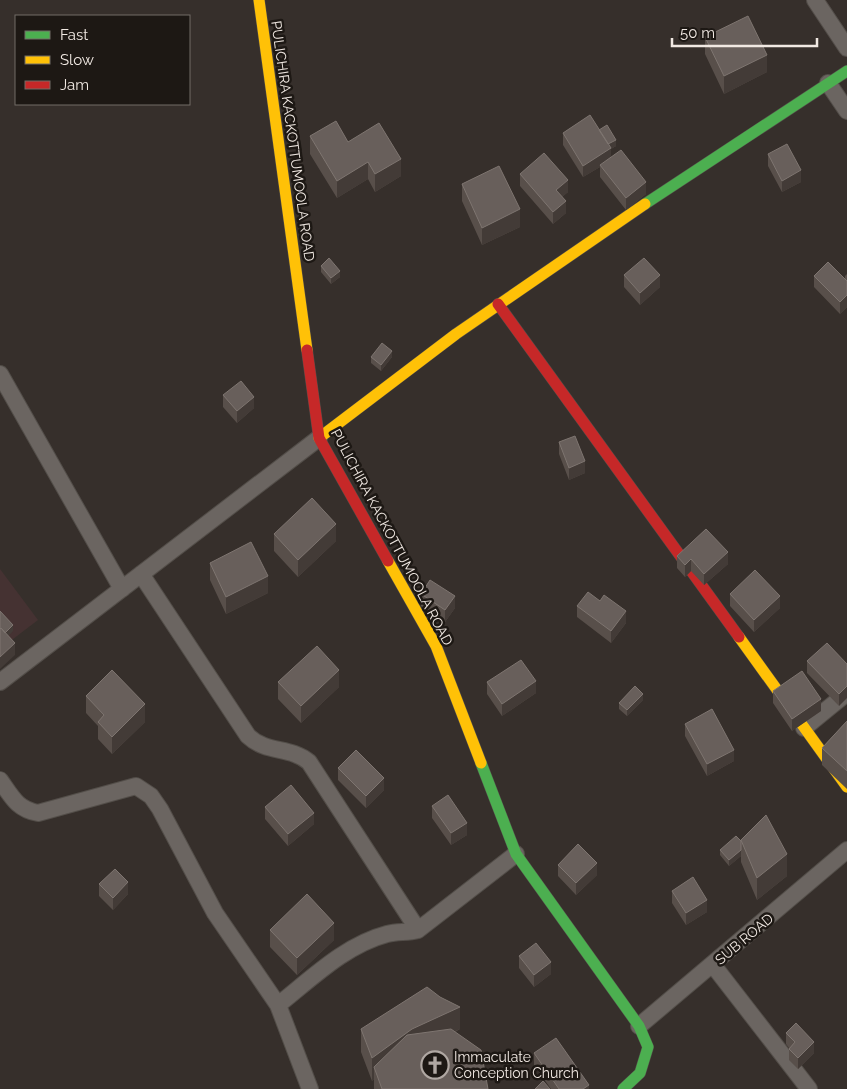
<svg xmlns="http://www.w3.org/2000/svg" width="847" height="1089" font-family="Raleway,sans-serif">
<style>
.education{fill:#453232}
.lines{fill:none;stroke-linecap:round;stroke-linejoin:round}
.street-casing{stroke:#534e49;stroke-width:18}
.fast-casing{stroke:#534e49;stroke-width:12}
.slow-casing{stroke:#534e49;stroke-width:12}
.jam-casing{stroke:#534e49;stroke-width:12}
.street{stroke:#6b6561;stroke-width:16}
.fast{stroke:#4caf50;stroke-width:11}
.slow{stroke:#ffc107;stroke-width:11}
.jam{stroke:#c62828;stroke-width:11}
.wall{fill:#584f4a}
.shaded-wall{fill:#433b37}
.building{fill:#685f5b;stroke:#7e7570}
.labels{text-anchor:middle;stroke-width:5;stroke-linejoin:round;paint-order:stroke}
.street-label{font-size:14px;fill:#f1e9e3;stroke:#1d1814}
.poi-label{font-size:14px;fill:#f1e9e3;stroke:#1d1814;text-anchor:start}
</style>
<rect width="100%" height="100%" fill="#362f2b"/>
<path class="education" d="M 0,569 L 38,620 L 0,649 Z"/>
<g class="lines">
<g class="street-casing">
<path id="street" d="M 815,0 L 847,48
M 828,83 L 847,111
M 0,374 L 122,589
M 141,574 L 248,736 C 267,754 290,746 309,762 L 418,930
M 0,682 L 319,438
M 804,728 L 847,693
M 0,780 C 12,797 17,809 38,813 L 136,786 L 151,796 L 160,809 L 215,913 L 278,1005
M 713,965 L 809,1089
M 639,1026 L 847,850
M 310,1089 L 278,1005 C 311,979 345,945 387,934 C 398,931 407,933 418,930 L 516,854"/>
</g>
<g class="fast-casing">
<path id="fast" d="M 645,204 L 847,71
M 481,763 L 516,854 L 639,1026 L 648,1047 L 640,1073 L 623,1089"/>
</g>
<g class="slow-casing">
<path id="slow" d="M 259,0 L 307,350
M 319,438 L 456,334 L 645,204
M 388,561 L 436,646 L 481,763
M 739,637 L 847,787"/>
</g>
<g class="jam-casing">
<path id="jam" d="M 498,304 L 739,637
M 307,350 L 319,438 L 388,561"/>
</g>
<use href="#street" class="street"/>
<use href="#fast" class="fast"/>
<use href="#slow" class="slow"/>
<use href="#jam" class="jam"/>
</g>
<path class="wall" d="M 705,37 L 767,72 L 724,94 L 705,54 Z
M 599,130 L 616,146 L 611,149 L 611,157 L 646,194 L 626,210 L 600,177 L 600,167 L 583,177 L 563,145 L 563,133 Z
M 310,136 L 348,142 L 401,176 L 375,192 L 368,179 L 337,198 L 310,154 Z
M 768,154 L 801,182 L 782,192 L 768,166 Z
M 520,174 L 568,192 L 562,197 L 566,213 L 553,224 L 520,186 Z
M 462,184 L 520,227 L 482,245 L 462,201 Z
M 321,266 L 340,277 L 331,284 L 321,272 Z
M 847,274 L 847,307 L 840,314 L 814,287 L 814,276 L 845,279 L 845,276 Z
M 624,275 L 660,287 L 640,305 L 624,287 Z
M 371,357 L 392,357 L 381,371 L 371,363 Z
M 223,395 L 254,408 L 237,423 L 223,407 Z
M 559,442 L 585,473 L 569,480 L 559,454 Z
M 274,534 L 336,541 L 298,577 L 274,551 Z
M 677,556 L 728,564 L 704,585 L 691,571 L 685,577 L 677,568 Z
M 210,563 L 268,593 L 226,614 L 210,580 Z
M 421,594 L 455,608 L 445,622 L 421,606 Z
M 730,594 L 780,608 L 754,632 L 730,606 Z
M 600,601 L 626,623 L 611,643 L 577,617 L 577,606 Z
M 807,661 L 847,664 L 839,706 L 807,673 Z
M 278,682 L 339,687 L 301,723 L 278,699 Z
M 487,682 L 536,693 L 502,716 L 487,694 Z
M 773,691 L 821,711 L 792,731 L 773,703 Z
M 86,696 L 145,722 L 112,754 L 98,739 L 98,726 L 86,713 Z
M 643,700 L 627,716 L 619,709 L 619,703 Z
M 847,721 L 847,789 L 822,765 L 822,748 Z
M 685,724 L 734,761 L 707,776 L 685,736 Z
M 338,768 L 384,790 L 366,808 L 338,780 Z
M 432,806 L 467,835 L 451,845 L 432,818 Z
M 265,807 L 314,824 L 288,846 L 265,819 Z
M 741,841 L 787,876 L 757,900 L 741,862 L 741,856 L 729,866 L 720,855 L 720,850 Z
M 558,865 L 597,875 L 576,895 L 558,876 Z
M 99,884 L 128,894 L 113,910 L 99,896 Z
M 672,891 L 707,912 L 686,925 L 672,903 Z
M 270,930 L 334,940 L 297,975 L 270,947 Z
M 519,956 L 551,974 L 534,987 L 519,968 Z
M 361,1029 L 460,1029 L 455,1032 L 488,1089 L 374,1089 L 374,1079 L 372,1081 L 361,1052 Z
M 786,1033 L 814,1053 L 798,1069 L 789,1060 L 789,1048 L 786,1044 Z
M 534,1053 L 589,1089 L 551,1089 L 534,1065 Z"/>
<path class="shaded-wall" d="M 767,55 L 767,72 L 724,94 L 724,76 Z
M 616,140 L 616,146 L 611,149 L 611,160 L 600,165 L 600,167 L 583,177 L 583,166 L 607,145 Z
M 401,159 L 401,176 L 375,192 L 375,174 Z
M 368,162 L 368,179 L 337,198 L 337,181 Z
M 801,170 L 801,182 L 782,192 L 782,181 Z
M 568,180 L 568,192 L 556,202 L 556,190 Z
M 646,182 L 646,194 L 626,210 L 626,198 Z
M 566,201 L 566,213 L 553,224 L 553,212 Z
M 520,209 L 520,227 L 482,245 L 482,228 Z
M 340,271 L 340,277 L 331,284 L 331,278 Z
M 660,275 L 660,287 L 640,305 L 640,293 Z
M 847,295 L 847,307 L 840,314 L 840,302 Z
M 392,351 L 392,357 L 381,371 L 381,365 Z
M 254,397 L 254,408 L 237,423 L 237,411 Z
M 585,461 L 585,473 L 569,480 L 569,468 Z
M 336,524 L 336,541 L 298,577 L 298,560 Z
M 728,552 L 728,564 L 704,585 L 704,574 Z
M 691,559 L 691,571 L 685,577 L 685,565 Z
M 268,576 L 268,593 L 226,614 L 226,597 Z
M 455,596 L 455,608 L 445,622 L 445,610 Z
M 780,596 L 780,608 L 754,632 L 754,620 Z
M 626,611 L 626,623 L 611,643 L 611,631 Z
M 13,625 L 13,631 L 4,641 L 4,635 Z
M 15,643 L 15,655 L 0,669 L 0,657 Z
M 339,670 L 339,687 L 301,723 L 301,706 Z
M 536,681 L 536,693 L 502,716 L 502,704 Z
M 847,686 L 847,698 L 839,706 L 839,694 Z
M 643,694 L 643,700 L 627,716 L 627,710 Z
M 821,699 L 821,711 L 792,731 L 792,719 Z
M 145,704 L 145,722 L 112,754 L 112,737 Z
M 734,750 L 734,761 L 707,776 L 707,764 Z
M 384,778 L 384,790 L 366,808 L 366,796 Z
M 314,813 L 314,824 L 288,846 L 288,834 Z
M 467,823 L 467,835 L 451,845 L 451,833 Z
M 741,850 L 741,856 L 729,866 L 729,860 Z
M 787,854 L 787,876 L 757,900 L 757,878 Z
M 597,863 L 597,875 L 576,895 L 576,883 Z
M 128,882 L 128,894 L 113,910 L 113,898 Z
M 707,900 L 707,912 L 686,925 L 686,913 Z
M 334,923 L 334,940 L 297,975 L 297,958 Z
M 551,962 L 551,974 L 534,987 L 534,975 Z
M 460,1007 L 460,1029 L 374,1067 L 374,1079 L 372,1081 L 372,1058 L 412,1029 Z
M 814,1042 L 814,1053 L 798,1069 L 798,1058 Z
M 589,1085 L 589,1089 L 583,1089 Z"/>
<path class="building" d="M 748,16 L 767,55 L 724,76 L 705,37 Z
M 590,115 L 611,148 L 583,166 L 563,133 Z
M 336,121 L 348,142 L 379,123 L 401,159 L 375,174 L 368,162 L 337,181 L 310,136 Z
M 607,125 L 616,140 L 608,144 L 599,130 Z
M 787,144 L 801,170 L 782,181 L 768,154 Z
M 621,150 L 646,182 L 626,198 L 600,165 Z
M 544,153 L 568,180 L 556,190 L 566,201 L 553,212 L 520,174 Z
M 499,166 L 520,209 L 482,228 L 462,184 Z
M 329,258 L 340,271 L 331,278 L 321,266 Z
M 644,258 L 660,275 L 640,293 L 624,275 Z
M 828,262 L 847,281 L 847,295 L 840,302 L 814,276 Z
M 382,343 L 392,351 L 381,365 L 371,357 Z
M 241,381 L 254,397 L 237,411 L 223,395 Z
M 575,436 L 585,461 L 569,468 L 559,442 Z
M 312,498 L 336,524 L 298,560 L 274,534 Z
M 706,529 L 728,552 L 704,574 L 691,559 L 685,565 L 677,556 Z
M 251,542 L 268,576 L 226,597 L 210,563 Z
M 755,570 L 780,596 L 754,620 L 730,594 Z
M 430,580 L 455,596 L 445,610 L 421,594 Z
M 588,592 L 600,601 L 604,595 L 626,611 L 611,631 L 577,606 Z
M 0,611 L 13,625 L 5,633 L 1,628 L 0,629 Z
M 1,628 L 15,643 L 0,657 L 0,629 Z
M 827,643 L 847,664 L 847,686 L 839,694 L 807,661 Z
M 317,646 L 339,670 L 301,706 L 278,682 Z
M 521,660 L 536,681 L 502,704 L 487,682 Z
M 112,670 L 145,704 L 112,737 L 98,722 L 104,715 L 86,696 Z
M 802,671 L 821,699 L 792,719 L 773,691 Z
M 635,686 L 643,694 L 627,710 L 619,703 Z
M 712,709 L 734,750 L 707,764 L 685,724 Z
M 847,721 L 847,771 L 822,748 Z
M 356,750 L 384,778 L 366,796 L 338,768 Z
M 291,785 L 314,813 L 288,834 L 265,807 Z
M 448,795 L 467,823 L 451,833 L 432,806 Z
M 766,815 L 787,854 L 757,878 L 741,840 Z
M 736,836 L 741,841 L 741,850 L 729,860 L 720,850 Z
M 578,844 L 597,863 L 576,883 L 558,865 Z
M 115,869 L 128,882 L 113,898 L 99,884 Z
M 693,877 L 707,900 L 686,913 L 672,891 Z
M 307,894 L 334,923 L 297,958 L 270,930 Z
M 536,943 L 551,962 L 534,975 L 519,956 Z
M 427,987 L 440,997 L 460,1007 L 412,1029 L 372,1058 L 361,1029 Z
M 796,1023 L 814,1042 L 798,1058 L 789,1049 L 795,1042 L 786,1033 Z
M 451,1029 L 481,1050 L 488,1089 L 382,1089 L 374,1067 L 407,1035 Z
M 556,1038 L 589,1085 L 583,1089 L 559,1089 L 534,1053 Z
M 543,1081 L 550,1089 L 535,1089 Z"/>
<defs>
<g id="church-ring" transform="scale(1.4375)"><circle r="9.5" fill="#1d1814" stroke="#b0a8a3" stroke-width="1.5"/><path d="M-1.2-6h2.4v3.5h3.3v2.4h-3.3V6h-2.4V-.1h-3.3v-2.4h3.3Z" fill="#b0a8a3"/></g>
</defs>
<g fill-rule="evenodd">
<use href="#church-ring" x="435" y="1065"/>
</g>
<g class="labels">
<g class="street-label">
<text transform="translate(293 141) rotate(82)" y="5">PULICHIRA KACKOTTUMOOLA ROAD</text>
<text transform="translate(392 537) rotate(62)" y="5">PULICHIRA KACKOTTUMOOLA ROAD</text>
<text transform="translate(744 939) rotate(-40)" y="5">SUB ROAD</text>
</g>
<g class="poi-label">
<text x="454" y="1062">Immaculate<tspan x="454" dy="16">Conception Church</tspan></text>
</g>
</g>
<rect x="15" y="15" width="175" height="90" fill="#1d1814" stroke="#726c67"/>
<rect x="25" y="31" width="25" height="8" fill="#4caf50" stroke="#726c67"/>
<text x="60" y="40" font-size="15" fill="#f1e9e3">Fast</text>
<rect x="25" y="56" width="25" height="8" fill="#ffc107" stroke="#726c67"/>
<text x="60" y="65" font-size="15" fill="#f1e9e3">Slow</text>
<rect x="25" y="81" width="25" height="8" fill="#c62828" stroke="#726c67"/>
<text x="60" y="90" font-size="15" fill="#f1e9e3">Jam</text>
<path d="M672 38v8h145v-8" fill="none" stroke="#f1e9e3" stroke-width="2.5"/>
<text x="680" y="38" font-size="15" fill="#f1e9e3" stroke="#1d1814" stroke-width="4" paint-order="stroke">50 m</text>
</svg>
